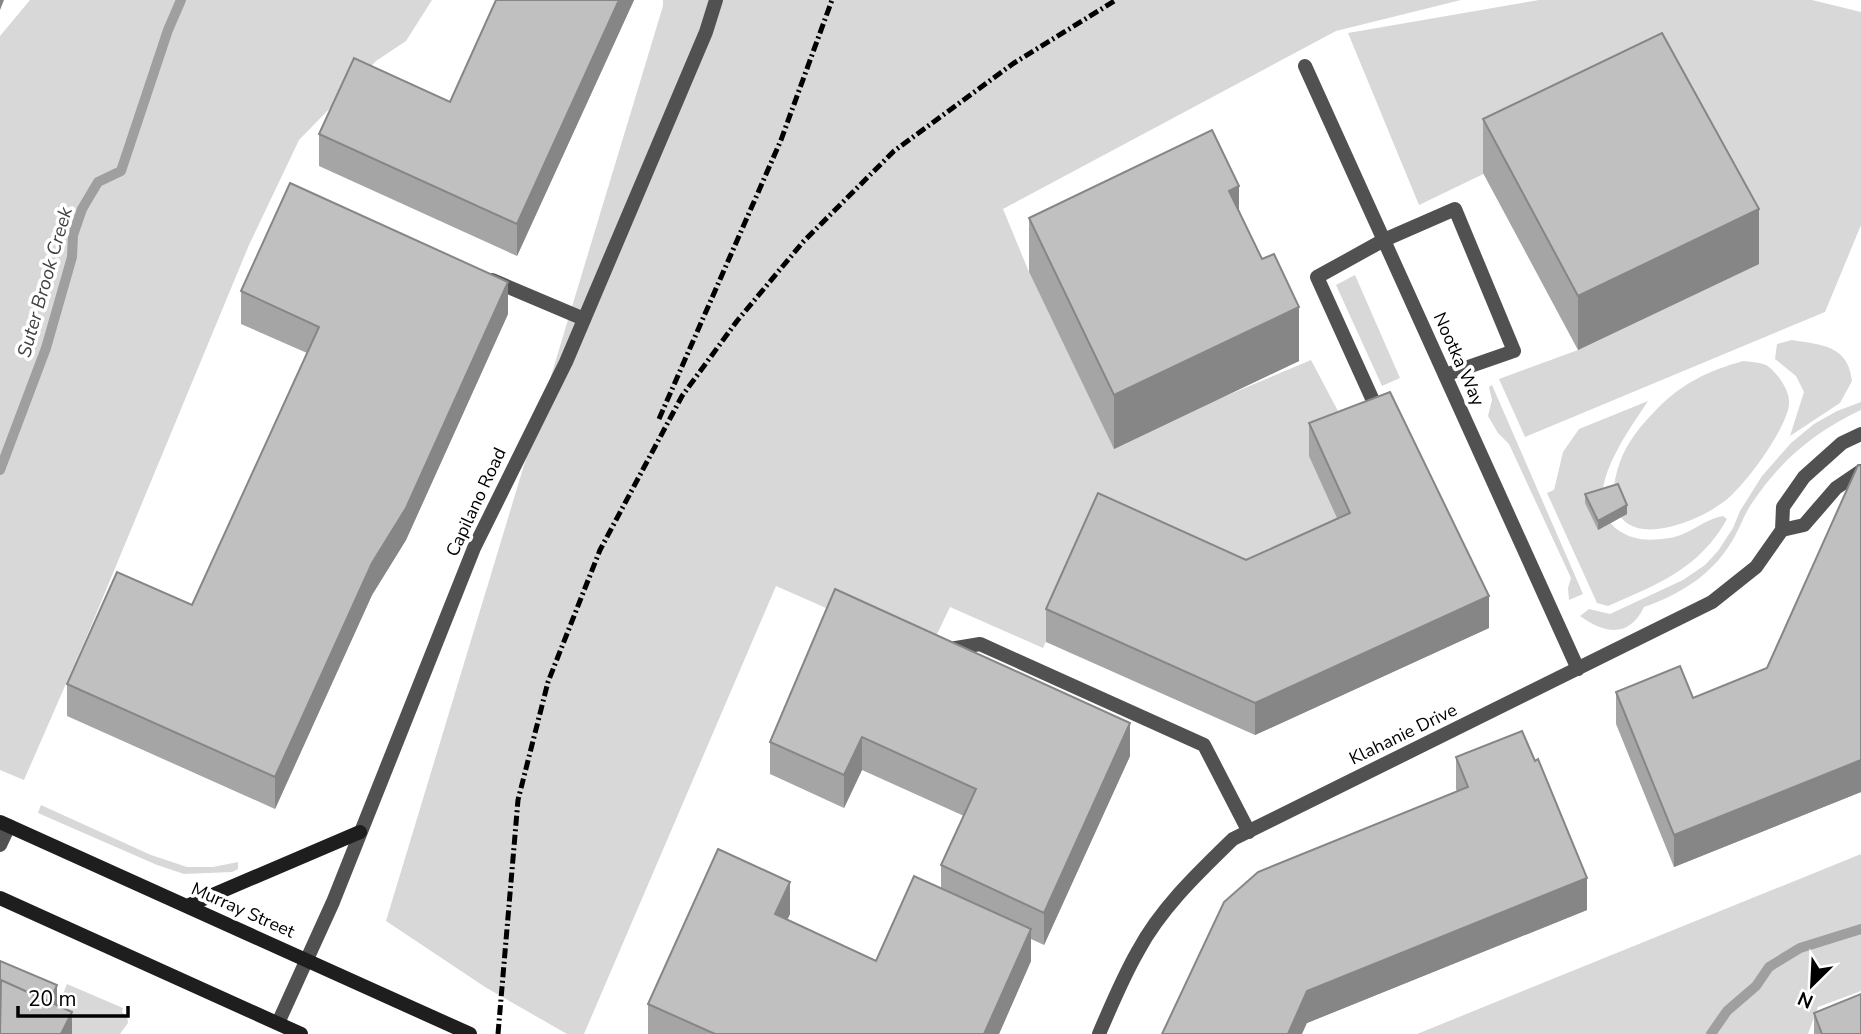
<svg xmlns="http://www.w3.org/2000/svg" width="1861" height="1034" font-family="'Nunito Sans',sans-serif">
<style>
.green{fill:#d8d8d8}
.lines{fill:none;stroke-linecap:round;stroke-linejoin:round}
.stream{stroke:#9f9f9f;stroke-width:10}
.lane{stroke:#515151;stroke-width:14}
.street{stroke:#515151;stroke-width:14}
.secondary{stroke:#1e1e1e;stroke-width:14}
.rail{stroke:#000;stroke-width:5;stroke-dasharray:10 3.5 2 3.5;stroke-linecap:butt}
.wall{fill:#a5a5a5}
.shaded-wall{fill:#868686}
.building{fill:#c0c0c0;stroke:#868686;stroke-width:2}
.labels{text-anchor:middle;stroke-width:7;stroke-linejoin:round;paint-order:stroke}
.street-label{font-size:18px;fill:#000;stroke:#fff}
.water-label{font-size:19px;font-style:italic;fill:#404040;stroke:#fff}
</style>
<rect width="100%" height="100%" fill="#fff"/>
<path class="green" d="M 30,0 L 432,0 L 406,41 L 376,61 L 299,140 L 249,245 L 89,631 L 24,780 L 0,770 L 0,36 Z
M 663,0 L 1461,0 L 1336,31 L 1003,209 L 1029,272 L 1112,444 L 1311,360 L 1348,430 L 1350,534 L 1263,575 L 1103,515 L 1043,648 L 950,607 L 928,653 L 776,586 L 584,1034 L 567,1034 L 485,987 L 386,921 L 663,6 Z
M 1539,0 L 1812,0 L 1861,12 L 1861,225 L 1825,312 L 1525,437 L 1499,379 L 1578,350 L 1758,264 L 1662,88 L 1419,205 L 1348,33 Z
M 1355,275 L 1400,378 L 1382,386 L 1336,285 Z
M 1792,340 C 1822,345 1848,345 1852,381 L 1840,403 L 1790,436 L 1804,392 L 1796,376 L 1775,359 L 1777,344 Z
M 1743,361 C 1750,362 1763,362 1769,367 C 1778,374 1790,391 1789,403 C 1789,426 1742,490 1722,503 C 1707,514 1687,523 1669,527 C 1618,539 1604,505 1620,462 C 1627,442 1642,424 1656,410 C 1682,383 1708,371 1743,361 Z
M 1492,385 L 1583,594 L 1569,600 L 1568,588 L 1571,578 L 1509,444 L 1498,433 L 1488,416 L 1492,400 L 1489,387 Z
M 1648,401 C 1629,431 1576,499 1618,530 C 1634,541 1649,541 1669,538 C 1688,536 1704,519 1723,516 L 1727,519 C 1699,569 1658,584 1608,606 L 1597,603 L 1547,493 L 1554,490 L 1563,452 L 1579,429 Z
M 1861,402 L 1861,410 C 1814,432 1781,460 1752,503 C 1745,513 1741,525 1735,536 C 1716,572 1682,594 1644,607 C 1629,638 1605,634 1580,616 L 1589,609 L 1610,614 L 1683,580 L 1705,565 L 1718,551 L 1733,528 L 1740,511 L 1762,476 L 1791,443 L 1814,424 L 1837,411 Z
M 41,805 L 151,855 L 187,867 L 213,867 L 238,862 L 238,869 L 232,872 L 184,874 L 157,865 L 38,813 Z
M 1861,854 L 1861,991 L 1818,1007 L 1808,1034 L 1417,1034 Z
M 67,984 L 123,1008 L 122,1012 L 127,1016 L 128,1023 L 120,1034 L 47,1034 Z"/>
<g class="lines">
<path class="stream" d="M 0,470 L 46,348 L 72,257 L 73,235 L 82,209 L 98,182 L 121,171 L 168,30 L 181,0
M 1711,1034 L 1727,1011 L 1756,986 L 1769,967 L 1800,948 L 1861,929"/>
<path class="lane" d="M 492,280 L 584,319
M 1375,405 L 1317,277 L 1384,240 L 1455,209 L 1514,351 L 1445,375
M 944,650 L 980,644 L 1204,745 L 1249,832
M 0,845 L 9,826"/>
<path class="street" d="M 1305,66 L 1578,669
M 1782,530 L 1804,525 L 1836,488 L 1861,471
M 278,1023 L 333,902 L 474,548 L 566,362 L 706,32 L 716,0
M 1099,1034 C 1111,1006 1123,977 1138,951 C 1161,908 1198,873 1233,839 L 1712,602 L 1756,567 L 1782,530 L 1783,507 L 1804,477 L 1842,443 L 1861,434"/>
<path class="secondary" d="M 0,822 L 470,1034
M 0,898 L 301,1034
M 187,906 L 360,832"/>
<path class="rail" d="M 659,419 L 781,140 L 832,0
M 498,1034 L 518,800 L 548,682 L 600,550 L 682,396 L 737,321 L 803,242 L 894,151 L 1014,63 L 1116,0"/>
</g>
<path class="wall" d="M 496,0 L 634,0 L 517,256 L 319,166 L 319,134 L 450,102 Z
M 1483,119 L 1759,264 L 1578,350 L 1483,173 Z
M 1239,210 L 1299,361 L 1114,449 L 1029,272 L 1029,218 Z
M 241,291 L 508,314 L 406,540 L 372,595 L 275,809 L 67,716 L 67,684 L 192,605 L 307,353 L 241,324 Z
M 1309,423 L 1489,628 L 1255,735 L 1046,642 L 1046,609 L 1246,560 L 1337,518 L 1309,456 Z
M 1861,466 L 1861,792 L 1674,867 L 1616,724 L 1616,692 L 1693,698 L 1767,668 Z
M 1585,494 L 1627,514 L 1598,530 L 1585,503 Z
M 835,589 L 1130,756 L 1044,945 L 1031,939 L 1031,961 L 999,1034 L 648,1034 L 648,1004 L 790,914 L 787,920 L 876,961 L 941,888 L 941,865 L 964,816 L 862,770 L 844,808 L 770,774 L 770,742 Z
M 1456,757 L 1587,910 L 1307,1023 L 1162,1034 L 1457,792 L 1456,789 Z
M 1814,1013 L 1861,1034 L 1814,1034 Z"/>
<path class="shaded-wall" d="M 0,0 L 4,0 L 0,10 Z
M 619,0 L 634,0 L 517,256 L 517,224 Z
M 1239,186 L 1239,240 L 1229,191 Z
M 1759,209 L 1759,264 L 1578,350 L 1578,296 Z
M 508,282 L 508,314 L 406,540 L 372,595 L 275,809 L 275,777 L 372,563 Z
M 1299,307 L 1299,361 L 1114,449 L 1114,395 Z
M 1627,505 L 1627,514 L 1598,530 L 1598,521 Z
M 1489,596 L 1489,628 L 1255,735 L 1255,703 Z
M 1130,723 L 1130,756 L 1044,945 L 1044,913 Z
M 862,737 L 862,770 L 844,808 L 844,775 Z
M 1861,760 L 1861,792 L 1674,867 L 1674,835 Z
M 1587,878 L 1587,910 L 1307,1023 L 1302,1034 L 1288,1034 L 1307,991 Z
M 790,882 L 790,914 L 775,947 L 775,914 Z
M 1031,929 L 1031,961 L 999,1034 L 984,1034 Z
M 57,985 L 57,1011 L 48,1006 Z
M 72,1012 L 72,1034 L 61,1034 Z"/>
<path class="building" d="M 496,0 L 619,0 L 517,224 L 319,134 L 354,58 L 450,102 Z
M 1662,33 L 1759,209 L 1578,296 L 1483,119 Z
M 1212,130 L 1239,186 L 1229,191 L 1262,259 L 1274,254 L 1299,307 L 1114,395 L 1029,218 Z
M 290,183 L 508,282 L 406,508 L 372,563 L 275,777 L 67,684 L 117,572 L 192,605 L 319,327 L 241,291 Z
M 1390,392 L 1489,596 L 1255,703 L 1046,609 L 1098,493 L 1246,560 L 1350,513 L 1309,423 Z
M 1858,465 L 1861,466 L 1861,760 L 1674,835 L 1616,692 L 1680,666 L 1693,698 L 1767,668 Z
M 1618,484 L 1627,505 L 1598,521 L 1585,494 Z
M 835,589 L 1130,723 L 1044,913 L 941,865 L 976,789 L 862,737 L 844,775 L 770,742 Z
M 1522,731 L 1535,761 L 1538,759 L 1587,878 L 1307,991 L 1288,1034 L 1162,1034 L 1224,902 L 1258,872 L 1468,787 L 1456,757 Z
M 718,849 L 790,882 L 775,914 L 876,961 L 914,876 L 1031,929 L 984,1034 L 715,1034 L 648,1004 Z
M 0,961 L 57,985 L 50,1002 L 1,980 L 0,982 Z
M 1,980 L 72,1012 L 61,1034 L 0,1034 Z
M 1861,994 L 1861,1034 L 1822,1034 L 1814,1013 Z"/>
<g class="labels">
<g class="street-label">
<text transform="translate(1459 359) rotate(66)" y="6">Nootka Way</text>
<text transform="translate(476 502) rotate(-65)" y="6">Capilano Road</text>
<text transform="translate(1403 734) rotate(-26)" y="6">Klahanie Drive</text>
<text transform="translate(243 910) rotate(24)" y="6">Murray Street</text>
</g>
<g class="water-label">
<text transform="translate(44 282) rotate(-74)" y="7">Suter Brook Creek</text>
</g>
</g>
<g transform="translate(1812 985) rotate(204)" stroke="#ffffff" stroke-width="5" paint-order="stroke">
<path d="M0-5L12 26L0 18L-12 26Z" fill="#000000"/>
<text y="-10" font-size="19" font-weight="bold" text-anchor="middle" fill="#000000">N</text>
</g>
<path d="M18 1006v10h110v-10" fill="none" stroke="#000000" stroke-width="3.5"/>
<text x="28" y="1006" font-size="21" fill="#000000" stroke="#ffffff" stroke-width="5" paint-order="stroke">20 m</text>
</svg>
